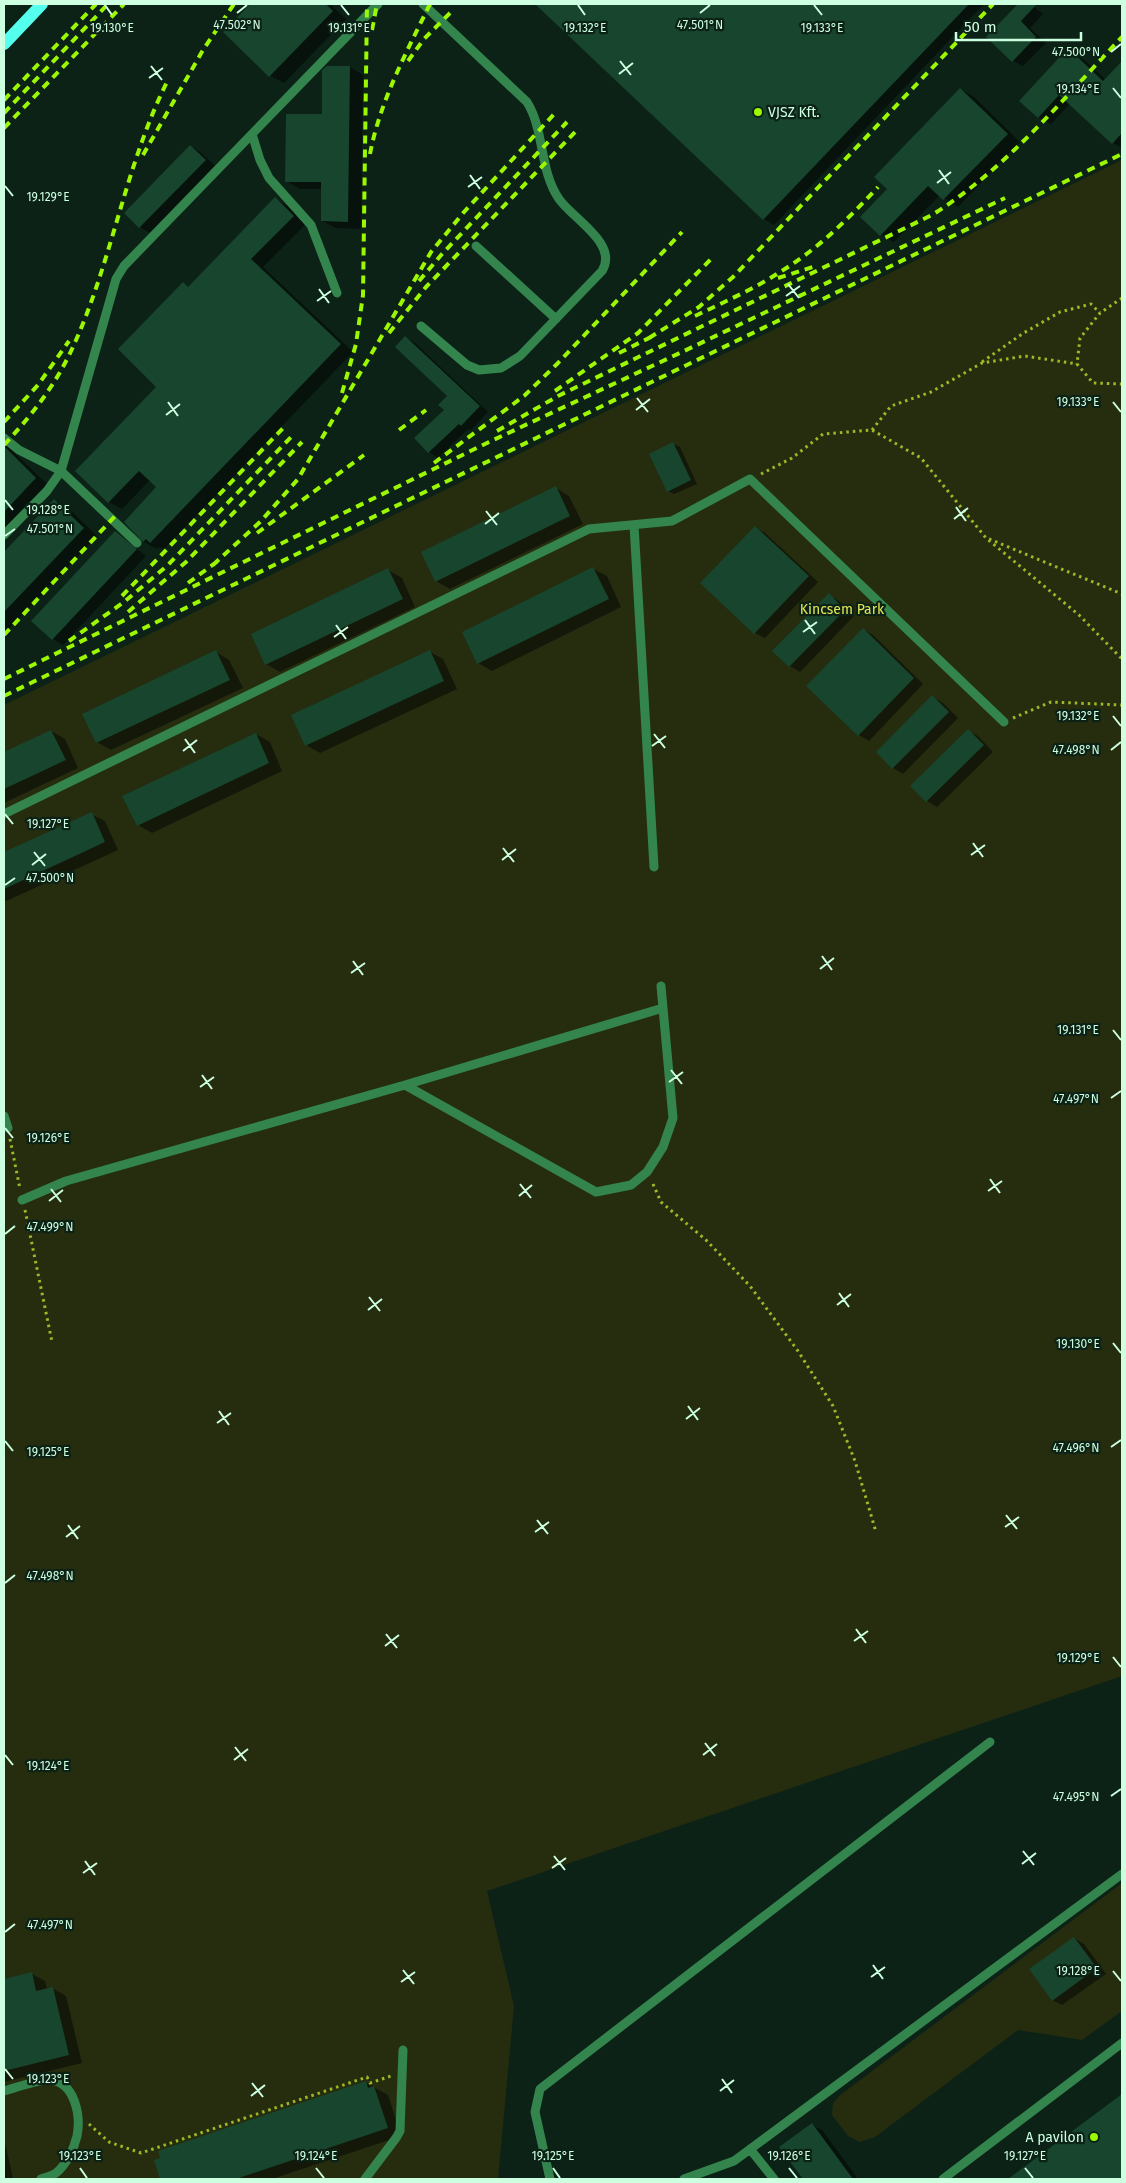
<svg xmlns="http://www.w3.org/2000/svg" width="1126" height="2183" font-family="'Fira Sans',sans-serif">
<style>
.green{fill:#262d0f}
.shadow{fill:#0007}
.building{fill:#17452d}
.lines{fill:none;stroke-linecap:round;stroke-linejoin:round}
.path{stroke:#9bba26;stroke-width:3;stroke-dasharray:2.5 4;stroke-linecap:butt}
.service{stroke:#34854d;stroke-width:9}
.primary{stroke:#54ffee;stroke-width:12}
.rail{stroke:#9bf800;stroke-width:4;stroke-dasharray:8 6;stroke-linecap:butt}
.ticks{fill:none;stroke:#cdffe1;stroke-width:2}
.poi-dot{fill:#9bf800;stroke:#0c2216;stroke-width:2}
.labels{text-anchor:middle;stroke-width:4.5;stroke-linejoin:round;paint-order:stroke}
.poi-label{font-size:14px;fill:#cdffe1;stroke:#0c2216;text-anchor:start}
.park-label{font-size:14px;fill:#e3e752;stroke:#0c2216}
.ticks-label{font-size:12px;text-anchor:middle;fill:#cdffe1;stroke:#0c2216;stroke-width:4.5;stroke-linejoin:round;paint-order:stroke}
</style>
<rect width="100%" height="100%" fill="#0c2216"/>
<path class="green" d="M 1122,160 L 1122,1676 L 487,1891 L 514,2006 L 498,2179 L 4,2179 L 4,705 Z
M 1122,1883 L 1122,2011 L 1082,2040 L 1018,2030 L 875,2137 L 860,2142 L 848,2136 L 832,2115 L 833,2103 L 839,2096 Z"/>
<path class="shadow" d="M 252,4 L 330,4 L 346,19 L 284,83 L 270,76 L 225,32 Z
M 537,4 L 984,4 L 774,225 L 764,219 Z
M 1020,4 L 1030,4 L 1043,14 L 1030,28 L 1046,43 L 1023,66 L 1013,61 L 988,37 Z
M 1068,50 L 1081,57 L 1106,80 L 1122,62 L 1122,148 L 1113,143 L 1070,104 L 1051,124 L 1038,117 Z
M 350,67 L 363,75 L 361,229 L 336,228 L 322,221 L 323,189 L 300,189 L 286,181 Z
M 960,89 L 974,97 L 1020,142 L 958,207 L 940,195 L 894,242 L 881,235 L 889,189 Z
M 190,146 L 200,152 L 215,166 L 150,233 L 140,227 L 125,213 Z
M 275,199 L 288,206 L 306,224 L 263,267 L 353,352 L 164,549 L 159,547 L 157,549 L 144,542 L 126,522 L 158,487 L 150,480 L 122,509 L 109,502 L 157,387 L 183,284 L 189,287 Z
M 406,338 L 415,343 L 488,412 L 471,430 L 468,429 L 438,458 L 429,452 L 416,438 L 446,410 L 449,396 Z
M 4,443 L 49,486 L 4,533 Z
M 673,444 L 680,447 L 697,484 L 674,494 L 668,491 Z
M 556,488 L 569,496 L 583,524 L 450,589 L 436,581 Z
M 55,500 L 68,508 L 97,536 L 4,634 L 4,554 Z
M 755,527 L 765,533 L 818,582 L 765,638 L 755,633 Z
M 116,533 L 146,556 L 63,645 L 53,639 Z
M 593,569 L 607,576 L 621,607 L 492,671 L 478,663 Z
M 388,570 L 402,578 L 415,607 L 280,672 L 266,664 Z
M 829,595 L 839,601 L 854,616 L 800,672 L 790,666 L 774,651 Z
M 863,629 L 873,635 L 923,684 L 869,741 L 859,735 Z
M 216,652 L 229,660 L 243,688 L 111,750 L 97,742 Z
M 430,652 L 443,659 L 457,689 L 320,753 L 306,745 Z
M 933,697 L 943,703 L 958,718 L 903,774 L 893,768 Z
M 51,731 L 65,739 L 78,768 L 4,803 L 4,754 Z
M 968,731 L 978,736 L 993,752 L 937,807 L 927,801 L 912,786 Z
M 256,734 L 270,742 L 282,771 L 152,833 L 138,825 Z
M 91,814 L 105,821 L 118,850 L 4,902 L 4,854 Z
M 1074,1938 L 1084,1944 L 1106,1974 L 1062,2005 L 1052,2000 Z
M 32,1974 L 45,1981 L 47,1989 L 52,1988 L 66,1996 L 82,2063 L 4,2082 L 4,1980 Z
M 365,2082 L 388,2095 L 401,2136 L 272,2179 L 162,2179 L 155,2161 Z
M 1122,2095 L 1122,2179 L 1010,2179 Z
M 812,2125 L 822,2130 L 858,2179 L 804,2179 L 781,2147 Z
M 4,2138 L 13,2179 L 4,2179 Z"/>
<path class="building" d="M 250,4 L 326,4 L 333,11 L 269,77 L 223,32 Z
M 535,4 L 969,4 L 763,220 Z
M 1018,4 L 1037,4 L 1021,21 L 1036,37 L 1012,62 L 986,37 Z
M 1068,48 L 1103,81 L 1122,61 L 1122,133 L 1112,144 L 1059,95 L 1038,118 L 1019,101 Z
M 327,66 L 350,66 L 348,222 L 321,221 L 321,182 L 285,182 L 286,114 L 322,114 L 322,70 Z
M 960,88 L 1008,134 L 943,200 L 928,186 L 880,236 L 860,217 L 887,189 L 874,177 Z
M 190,145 L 206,160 L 139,228 L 124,213 Z
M 275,197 L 294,216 L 251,259 L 341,344 L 150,543 L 146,539 L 143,542 L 124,522 L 156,487 L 139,471 L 108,503 L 75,471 L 156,387 L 118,349 L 183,282 L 188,287 Z
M 405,336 L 480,406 L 461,426 L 459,424 L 428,453 L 414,438 L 444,410 L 438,405 L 447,396 L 395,347 Z
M 673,442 L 691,480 L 667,492 L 649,454 Z
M 4,446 L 36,478 L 4,512 Z
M 556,486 L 570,516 L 435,582 L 421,552 Z
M 54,499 L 84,528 L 4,612 L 4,552 Z
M 755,526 L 809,576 L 754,634 L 700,583 Z
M 115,531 L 137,549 L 52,640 L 31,621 Z
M 593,567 L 609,599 L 477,664 L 462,632 Z
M 388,568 L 403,599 L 265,665 L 251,634 Z
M 829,593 L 845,610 L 789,667 L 772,651 Z
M 863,628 L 914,678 L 858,736 L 806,686 Z
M 216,650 L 230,680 L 96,743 L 82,714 Z
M 430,650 L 444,681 L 305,746 L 291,715 Z
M 932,695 L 949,712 L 892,769 L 876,752 Z
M 968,729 L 984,745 L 926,802 L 910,786 Z
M 51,730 L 66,760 L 4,789 L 4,752 Z
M 256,733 L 269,763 L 137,826 L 122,796 Z
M 92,812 L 105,842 L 4,889 L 4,852 Z
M 1074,1937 L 1097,1968 L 1052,2001 L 1029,1969 Z
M 32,1972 L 36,1991 L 53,1987 L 69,2055 L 4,2071 L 4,1979 Z
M 366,2081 L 368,2088 L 374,2086 L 388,2128 L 236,2179 L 160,2179 L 154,2160 L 160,2158 L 158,2151 Z
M 1122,2094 L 1122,2179 L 1008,2179 Z
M 812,2123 L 853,2179 L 803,2179 L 779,2147 Z"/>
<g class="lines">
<path class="path" d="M 1122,298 L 1100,313 L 1080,338 L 1077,364 L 1093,383 L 1122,384
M 982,362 L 1022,334 L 1060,312 L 1091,304 L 1100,313
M 872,430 L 891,406 L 931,392 L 982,363 L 1025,356 L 1077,364
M 761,474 L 792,458 L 823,434 L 872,430 L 921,458 L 986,538 L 1079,615 L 1122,659
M 989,539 L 1122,594
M 1013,718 L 1051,702 L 1122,705
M 10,1139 L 20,1189
M 653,1184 L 661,1202 L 706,1240 L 750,1286 L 798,1351 L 833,1406 L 855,1461 L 876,1532
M 25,1210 L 52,1342
M 89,2124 L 109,2142 L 141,2153 L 367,2077 L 370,2083 L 391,2076"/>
<path class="service" d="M 252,134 L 260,160 L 269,178 L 311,225 L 337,293
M 476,246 L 556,319
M 421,326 L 467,365 L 479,370 L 501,368 L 520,356 L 602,271 C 619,244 573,219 559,199 C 539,170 545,131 527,102 L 423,4
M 4,438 L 19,450 L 61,471 L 137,543
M 634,525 L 654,867
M 4,535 L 47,491 L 61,471 L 116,279 L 124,266 L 378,4
M 4,814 L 589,529 L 672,521 L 750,479 L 1004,722
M 405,1085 L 663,1008
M 4,1116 L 8,1128
M 22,1200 L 66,1181 L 405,1085 L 596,1192 L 631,1185 L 647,1172 L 663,1147 L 673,1118 L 661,986
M 4,2091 C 16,2088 38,2079 49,2080 C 75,2081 81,2116 77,2136 C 74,2149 66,2165 56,2173 C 52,2176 46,2177 41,2179
M 750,2149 L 774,2179
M 365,2179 L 396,2138 L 400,2131 L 403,2050
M 550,2179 L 535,2112 L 540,2089 L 990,1742
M 684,2179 L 734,2161 L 1122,1874
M 943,2179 L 1122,2043"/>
<path class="primary" d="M 4,44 L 42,4"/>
<path class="rail" d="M 372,30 L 377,4
M 408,61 L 424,39 L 451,12
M 4,100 L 96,4
M 4,113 L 108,4
M 4,128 L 124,4
M 370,154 C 380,101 407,51 430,4
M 143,155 L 203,50 L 234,4
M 778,278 L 816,266
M 419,281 L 442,254 L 567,122
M 695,316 C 724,302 754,289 780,272 C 818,249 848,219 878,187
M 389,333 L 426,287 L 576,131
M 649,338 L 699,307 L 733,277 L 993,4
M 619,353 L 655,335
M 555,391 L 638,333 L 711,259
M 342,393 L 356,344 L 363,295 L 367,4
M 4,422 L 38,385 L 69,341
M 399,430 L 426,410
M 497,431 L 558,396 L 932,215 C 1006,169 1062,100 1122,37
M 4,445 C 31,416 55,386 72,349 C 112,263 125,165 168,80
M 434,463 L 524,396 L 558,363 L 682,232
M 257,533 L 364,455
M 213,565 L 261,521 L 298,479 L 431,252 L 464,212 L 556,112
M 188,583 L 218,561
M 122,596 L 285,426
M 128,612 L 186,562 L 302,442
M 4,635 L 118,513
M 69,641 L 124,602 L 168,565 L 294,434
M 4,679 L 489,442 L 682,352 L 1005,198
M 4,696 L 1122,154"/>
</g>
<path class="ticks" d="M 105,5 L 112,15M 341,5 L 349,15M 578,5 L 585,15M 814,5 L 822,15M 237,13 L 247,5M 700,13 L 710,5M 1111,52 L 1121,44M 620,61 L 631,75M 151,66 L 162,80M 619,74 L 633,63M 149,78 L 163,68M 1113,88 L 1121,98M 939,170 L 949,184M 470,175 L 480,189M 937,183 L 951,172M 5,186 L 13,196M 468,187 L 482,177M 788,284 L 799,298M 319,289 L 329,303M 786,296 L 800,286M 317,301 L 331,291M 637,398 L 648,412M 168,402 L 178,416M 1113,402 L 1121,412M 636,410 L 650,399M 166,415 L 180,404M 5,500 L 13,510M 956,507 L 966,521M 486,511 L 497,525M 954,519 L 968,508M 485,524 L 499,513M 5,536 L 15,529M 805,620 L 815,634M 336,625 L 346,639M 803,632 L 817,622M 334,637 L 348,627M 1113,716 L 1121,726M 654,734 L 665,748M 185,739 L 195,753M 652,746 L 666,736M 1111,750 L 1121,742M 183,751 L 197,740M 5,814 L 13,824M 973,843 L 983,857M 503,848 L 514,862M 34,852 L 45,866M 971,855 L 985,845M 502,860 L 516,849M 32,865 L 46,854M 5,885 L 15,878M 822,956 L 832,970M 353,961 L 363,975M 820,969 L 834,958M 351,973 L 365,963M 1113,1030 L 1121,1040M 671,1070 L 682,1084M 202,1075 L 212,1089M 669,1082 L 683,1072M 200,1087 L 214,1077M 1111,1098 L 1121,1091M 5,1128 L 13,1138M 990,1179 L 1000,1193M 520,1184 L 531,1198M 51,1189 L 61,1202M 988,1191 L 1002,1181M 519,1196 L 532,1185M 49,1201 L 63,1190M 5,1234 L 15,1226M 839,1293 L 849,1307M 369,1297 L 380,1311M 837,1305 L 851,1294M 368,1310 L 382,1299M 1113,1343 L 1121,1353M 688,1406 L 698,1420M 219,1411 L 229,1425M 686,1419 L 700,1408M 217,1423 L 231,1413M 5,1441 L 13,1451M 1111,1447 L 1121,1440M 1006,1515 L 1017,1529M 537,1520 L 548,1534M 68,1525 L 78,1539M 1005,1527 L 1019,1517M 535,1532 L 549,1522M 66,1537 L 80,1526M 5,1583 L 15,1575M 856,1629 L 866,1643M 386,1634 L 397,1648M 854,1641 L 868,1631M 385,1646 L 399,1635M 1113,1657 L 1121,1667M 705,1743 L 715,1756M 235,1747 L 246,1761M 5,1755 L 13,1765M 703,1755 L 717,1744M 234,1760 L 248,1749M 1111,1796 L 1121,1789M 1023,1851 L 1034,1865M 554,1856 L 565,1870M 85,1861 L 95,1875M 1022,1864 L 1036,1853M 552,1868 L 566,1858M 83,1873 L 97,1863M 5,1932 L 15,1924M 873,1965 L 883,1979M 403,1970 L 414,1984M 1113,1971 L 1121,1981M 871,1977 L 885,1967M 401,1982 L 415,1972M 5,2069 L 13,2079M 722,2079 L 732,2093M 252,2083 L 263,2097M 720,2091 L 734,2080M 251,2096 L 265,2085M 80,2168 L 87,2178M 316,2168 L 324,2178M 553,2168 L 560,2178M 789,2168 L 797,2178M 1025,2168 L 1033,2178"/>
<g class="poi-dot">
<circle cx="758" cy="112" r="5"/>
<circle cx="1094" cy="2137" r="5"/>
</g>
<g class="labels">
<g class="poi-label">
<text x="768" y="117">VJSZ Kft.</text>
<text x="1084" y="2142" text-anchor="end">A pavilon</text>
</g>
<g class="park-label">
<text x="842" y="614">Kincsem Park</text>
</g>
</g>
<g class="ticks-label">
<text x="237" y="29">47.502°N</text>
<text x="700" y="29">47.501°N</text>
<text x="112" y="32">19.130°E</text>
<text x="349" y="32">19.131°E</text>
<text x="585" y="32">19.132°E</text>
<text x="822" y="32">19.133°E</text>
<text x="1076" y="56">47.500°N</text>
<text x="1078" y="93">19.134°E</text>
<text x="48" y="201">19.129°E</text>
<text x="1078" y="406">19.133°E</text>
<text x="48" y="514">19.128°E</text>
<text x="50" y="533">47.501°N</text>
<text x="1078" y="720">19.132°E</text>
<text x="1076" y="754">47.498°N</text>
<text x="48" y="828">19.127°E</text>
<text x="50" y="882">47.500°N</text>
<text x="1078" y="1034">19.131°E</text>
<text x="1076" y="1103">47.497°N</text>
<text x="48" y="1142">19.126°E</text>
<text x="50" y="1231">47.499°N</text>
<text x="1078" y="1348">19.130°E</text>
<text x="1076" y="1452">47.496°N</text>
<text x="48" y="1456">19.125°E</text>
<text x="50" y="1580">47.498°N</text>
<text x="1078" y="1662">19.129°E</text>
<text x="48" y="1770">19.124°E</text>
<text x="1076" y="1801">47.495°N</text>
<text x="50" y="1929">47.497°N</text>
<text x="1078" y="1975">19.128°E</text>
<text x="48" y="2083">19.123°E</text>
<text x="80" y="2160">19.123°E</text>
<text x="316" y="2160">19.124°E</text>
<text x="553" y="2160">19.125°E</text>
<text x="789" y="2160">19.126°E</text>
<text x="1025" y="2160">19.127°E</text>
</g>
<rect width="1126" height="2183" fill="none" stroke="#cdffe1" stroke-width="10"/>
<path d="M956 32v8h125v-8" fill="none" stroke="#cdffe1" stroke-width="2.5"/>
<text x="964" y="32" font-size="15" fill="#cdffe1" stroke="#0c2216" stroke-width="4" paint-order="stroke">50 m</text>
</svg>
